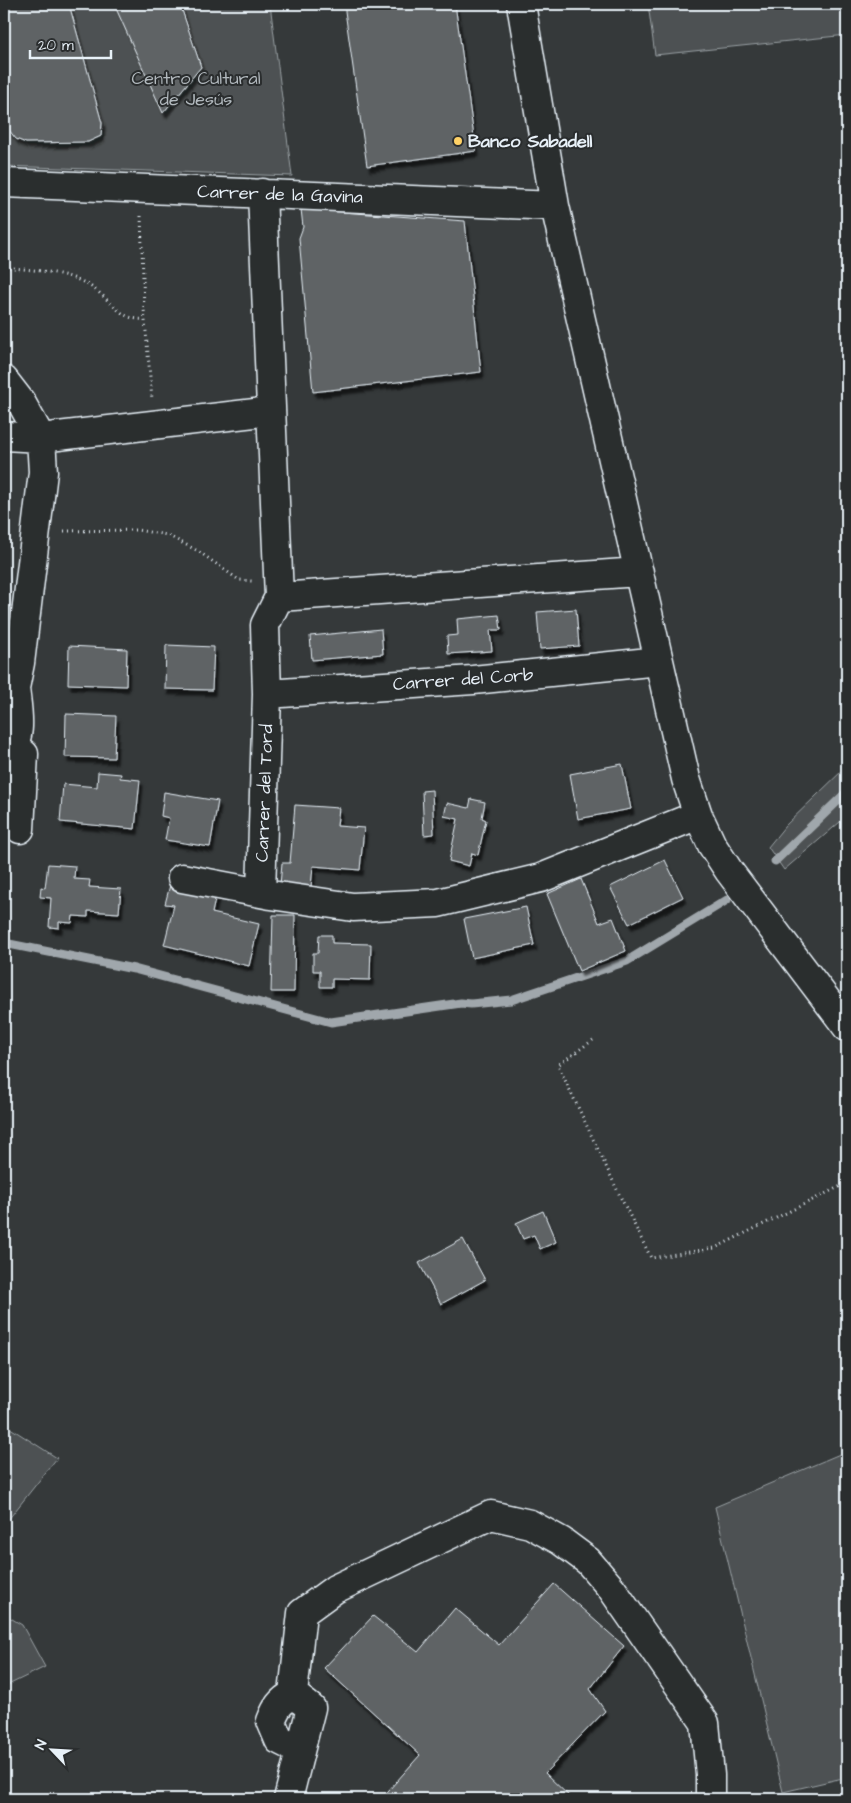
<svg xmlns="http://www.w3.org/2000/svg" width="851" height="1803" font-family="'Architects Daughter',sans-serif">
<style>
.green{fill:#4d5152;stroke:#9aa1a5}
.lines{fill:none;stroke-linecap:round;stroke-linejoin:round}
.stream{stroke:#a0a7ac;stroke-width:9}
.building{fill:#5f6365;stroke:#e8f1f8;filter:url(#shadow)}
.minor-casing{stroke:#e8f1f8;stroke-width:31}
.path{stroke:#e8f1f8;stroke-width:3;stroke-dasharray:1 4;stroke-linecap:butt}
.minor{stroke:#2a2d2e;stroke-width:28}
.poi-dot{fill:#ffd166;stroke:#2a2d2e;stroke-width:2}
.labels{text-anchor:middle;stroke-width:4;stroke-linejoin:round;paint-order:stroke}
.park-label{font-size:18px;fill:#b2b9be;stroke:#2a2d2e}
.poi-label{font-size:18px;font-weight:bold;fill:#e8f1f8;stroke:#2a2d2e;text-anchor:start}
.street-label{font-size:18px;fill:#e8f1f8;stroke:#2a2d2e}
</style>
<defs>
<filter id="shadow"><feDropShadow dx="3" dy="5.5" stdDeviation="1" flood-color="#0009"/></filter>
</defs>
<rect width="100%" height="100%" fill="#35393a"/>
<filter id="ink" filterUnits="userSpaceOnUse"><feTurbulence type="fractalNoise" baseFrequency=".02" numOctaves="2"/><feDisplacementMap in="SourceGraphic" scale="10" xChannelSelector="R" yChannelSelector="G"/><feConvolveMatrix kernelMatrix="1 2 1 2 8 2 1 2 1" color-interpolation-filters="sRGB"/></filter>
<g filter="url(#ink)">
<path class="green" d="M 4,4 L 270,4 L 292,176 L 4,166 Z
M 648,4 L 847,4 L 847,35 L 655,55 Z
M 847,766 L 847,816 L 784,870 L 768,847 L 785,826 Z
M 4,1424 L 57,1458 L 4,1525 Z
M 847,1451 L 847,1777 L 783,1792 L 715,1507 Z
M 4,1614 L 22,1625 L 45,1667 L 4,1687 Z"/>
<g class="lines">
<path class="stream" d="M 775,861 L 847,792
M 4,943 L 134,969 L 331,1022 L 461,1003 L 471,1004 L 511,1000 L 627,961 L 727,900"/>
</g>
<path class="building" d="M 4,4 L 69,4 L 102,123 L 101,136 L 88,142 L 26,143 L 16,139 L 9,130 L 4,97 Z
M 114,4 L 180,4 L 201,67 L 163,113 Z
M 344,4 L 455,4 L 476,151 L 367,166 Z
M 301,209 L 465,221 L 481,372 L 313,392 L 299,238 L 303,227 Z
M 576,609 L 579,646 L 540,649 L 537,612 Z
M 499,615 L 501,630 L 490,630 L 492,651 L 448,654 L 447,636 L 458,635 L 457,619 Z
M 381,629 L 383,654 L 312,660 L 310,636 Z
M 166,645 L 214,647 L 212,690 L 165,689 Z
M 69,646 L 127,649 L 126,686 L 68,684 Z
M 66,714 L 116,716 L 114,758 L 65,757 Z
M 622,764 L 631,809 L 578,819 L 570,774 Z
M 98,772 L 121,774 L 120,778 L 140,780 L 135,829 L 60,822 L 63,784 L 97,787 Z
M 432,790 L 434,834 L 424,835 L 422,791 Z
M 164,792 L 218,801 L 210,847 L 165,840 L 169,818 L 161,816 Z
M 471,799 L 485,802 L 482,818 L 486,820 L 478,855 L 472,853 L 469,866 L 449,861 L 458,819 L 444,816 L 447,803 L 469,808 Z
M 295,805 L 339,808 L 337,826 L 364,828 L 360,870 L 313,866 L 311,887 L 280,885 L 282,863 L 290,863 Z
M 665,860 L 683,897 L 629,924 L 610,887 Z
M 48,864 L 75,866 L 74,879 L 90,880 L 89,887 L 121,889 L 119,913 L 88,911 L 88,917 L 73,916 L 72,923 L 59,922 L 59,928 L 49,927 L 51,898 L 40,897 L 41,887 L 45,888 Z
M 581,879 L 599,923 L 613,918 L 626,951 L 579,971 L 547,894 Z
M 170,885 L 216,895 L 212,913 L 259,924 L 249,966 L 164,945 L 174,905 L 165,904 Z
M 526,907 L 534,945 L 472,958 L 464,919 Z
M 273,915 L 295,915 L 294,992 L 271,992 Z
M 319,935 L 332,935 L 332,943 L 371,944 L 370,980 L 332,979 L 332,987 L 320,987 L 320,971 L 313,971 L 313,953 L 318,953 Z
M 543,1211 L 556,1242 L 540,1249 L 534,1235 L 523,1239 L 516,1223 Z
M 463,1239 L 485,1280 L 441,1304 L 419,1263 Z
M 554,1584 L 624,1646 L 590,1689 L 605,1711 L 545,1773 L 572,1799 L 381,1799 L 420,1755 L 324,1668 L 373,1616 L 418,1652 L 455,1608 L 499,1645 Z"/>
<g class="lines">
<g class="minor-casing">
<path id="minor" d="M 521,4 L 555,206 L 686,779 L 698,815 L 712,845 L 729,871 L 847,1027
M 4,183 L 555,206
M 262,193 L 279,597 L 639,572
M 4,380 L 21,402 L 41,438 L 43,472 L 20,663 L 15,688
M 4,436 L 41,438 L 271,411
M 267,694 L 473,680 L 659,661
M 4,701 L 15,688 C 17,708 25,742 4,756
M 13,745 L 24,754 L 20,829
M 182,878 L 271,895 L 353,907 L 438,903 L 541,878 L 698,815
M 261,893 L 267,694 L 265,625 L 279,597
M 293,1694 L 302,1613 L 335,1589 L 491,1515 L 530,1524 L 561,1541 L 588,1561 L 612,1589 L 705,1723 L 710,1775 L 710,1799
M 288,1799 L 311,1708 L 293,1694 C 280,1701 276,1708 271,1721 L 279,1740 L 291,1746 L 299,1755"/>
</g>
<path class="path" d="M 141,216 L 144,309 L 152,399
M 4,267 C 35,271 71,270 97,291 C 114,304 122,321 145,319
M 64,531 L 137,530 L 167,535 L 198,551 L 239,580 L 252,581
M 593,1040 L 558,1065 L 621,1198 L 651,1258 L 715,1248 L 847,1183"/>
<use href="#minor" class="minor"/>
</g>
</g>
<circle class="poi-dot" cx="458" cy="141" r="5"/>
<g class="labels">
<g class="park-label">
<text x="196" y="84">Centro Cultural<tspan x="196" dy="21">de Jesús</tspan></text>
</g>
<g class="poi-label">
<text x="468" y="147">Banco Sabadell</text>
</g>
<g class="street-label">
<text transform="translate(280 194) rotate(2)" y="6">Carrer de la Gavina</text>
<text transform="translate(463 679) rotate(-4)" y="6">Carrer del Corb</text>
<text transform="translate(264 793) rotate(-88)" y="6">Carrer del Tord</text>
</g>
</g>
<rect width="851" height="1803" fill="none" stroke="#2a2d2e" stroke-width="20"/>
<rect x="10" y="10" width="831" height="1783" fill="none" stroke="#e8f1f8" stroke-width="2" filter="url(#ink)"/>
<g transform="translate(52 1750) rotate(295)" stroke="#2a2d2e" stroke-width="4" paint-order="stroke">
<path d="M0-4L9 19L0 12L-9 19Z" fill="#e8f1f8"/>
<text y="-8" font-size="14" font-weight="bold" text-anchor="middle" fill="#e8f1f8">N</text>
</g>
<path d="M30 50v8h81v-8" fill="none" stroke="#e8f1f8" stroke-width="2.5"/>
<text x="38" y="50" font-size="15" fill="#e8f1f8" stroke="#2a2d2e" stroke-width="4" paint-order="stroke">20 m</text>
</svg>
